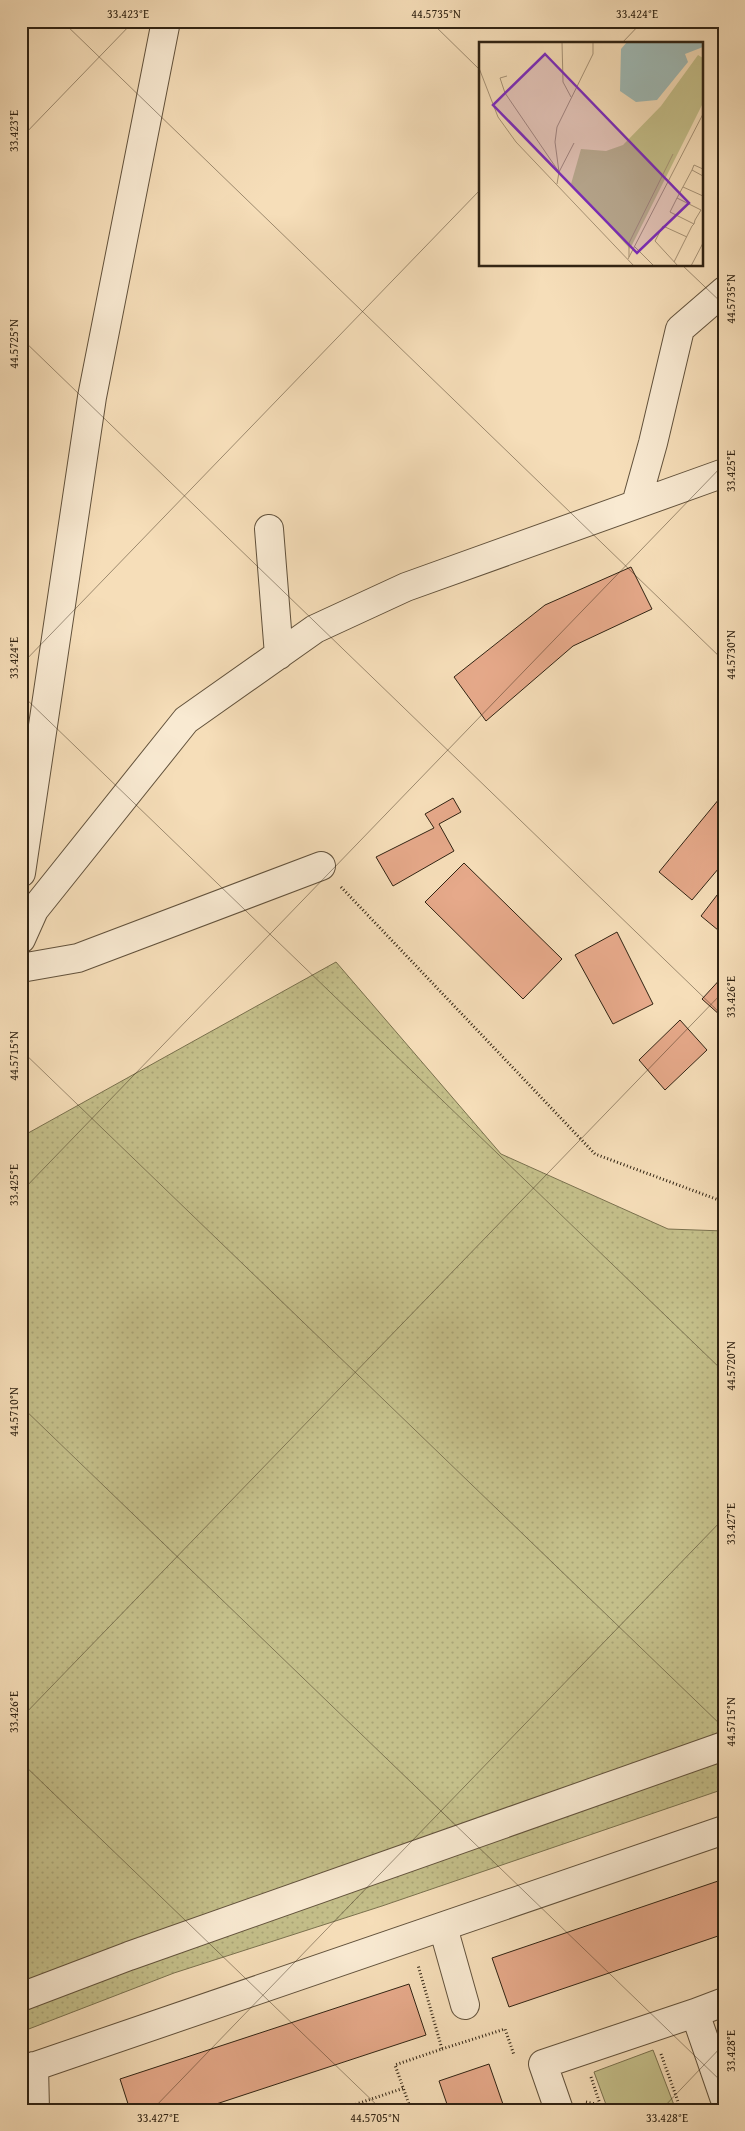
<svg xmlns="http://www.w3.org/2000/svg" width="745" height="2131" font-family="'Gentium Book Plus',serif">
<style>
.grass{fill:url(#grass-dots);stroke:#7a714e}
.green{fill:#c4bf8a;stroke:#7a714e}
.building{fill:#e6a98a;stroke:#302313}
.lines{fill:none;stroke-linecap:round;stroke-linejoin:round}
.minor-casing{stroke:#62523c;stroke-width:30}
.path{stroke:#302313;stroke-width:3;stroke-dasharray:1 2.5;stroke-linecap:butt}
.minor{stroke:#f9ead2;stroke-width:28}
.ticks{fill:none;stroke:#302313;stroke-width:1;stroke-opacity:0.45}
.inset-road{fill:none;stroke:#a79377;stroke-width:1}
.view{fill:#7b2cbf;fill-opacity:0.15;stroke:#7b2cbf;stroke-width:2.5}
.inset-edge{fill:none;stroke:#302313;stroke-width:2.5}
.neatline{fill:none;stroke:#302313;stroke-width:2}
.ticks-label{font-size:12px;text-anchor:middle;fill:#302313}
</style>
<defs>
<pattern id="grass-dots" width="8" height="8" patternUnits="userSpaceOnUse" patternTransform="scale(1.25)"><rect width="8" height="8" fill="#c4bf8a"/><path d="M2 2h.1M6 6h.1" fill="none" stroke="#a9a476" stroke-width="1.8" stroke-linecap="round"/></pattern>
</defs>
<rect width="100%" height="100%" fill="#f6deb9"/>
<filter id="stains"><feTurbulence type="fractalNoise" baseFrequency=".004" numOctaves="4"/><feColorMatrix values="0 0 0 0 .2 0 0 0 0 .09 0 0 0 0 .02 0 0 0 .5 -.17"/></filter>
<radialGradient id="worn" r=".72"><stop offset=".6" stop-color="#630" stop-opacity="0"/><stop offset="1" stop-color="#630" stop-opacity=".3"/></radialGradient>
<path class="grass" d="M 336,962 L 501,1154 L 668,1229 L 724,1231 L 724,1789 L 382,1906 L 174,1973 L 21,2032 L 21,1137 Z"/>
<path class="green" d="M 653,2050 L 674,2105 L 662,2110 L 608,2110 L 594,2072 Z"/>
<path class="building" d="M 631,567 L 652,609 L 573,646 L 486,721 L 454,677 L 545,605 Z
M 724,793 L 724,862 L 692,900 L 659,872 Z
M 453,798 L 461,812 L 439,824 L 454,851 L 393,886 L 376,857 L 434,828 L 425,814 Z
M 464,863 L 562,959 L 523,999 L 425,902 Z
M 724,886 L 724,935 L 701,916 Z
M 617,932 L 653,1004 L 613,1024 L 575,955 Z
M 724,975 L 724,1013 L 721,1016 L 702,999 Z
M 680,1020 L 707,1050 L 665,1090 L 639,1060 Z
M 724,1879 L 724,1934 L 509,2007 L 492,1958 Z
M 409,1984 L 426,2035 L 198,2110 L 130,2110 L 120,2079 Z
M 489,2064 L 505,2110 L 449,2110 L 439,2081 Z"/>
<g class="lines">
<g class="minor-casing">
<path id="minor" d="M 636,504 L 653,443 L 680,329 L 724,291
M 269,529 L 279,655
M 21,873 L 92,397 L 166,21
M 21,939 L 34,910 L 186,720 L 315,629 L 406,587 L 724,473
M 21,968 L 78,958 L 321,866
M 443,1927 L 465,2005
M 21,1997 L 129,1956 L 724,1746
M 695,2013 L 724,2002
M 34,2066 L 35,2110
M 21,2071 L 724,1830
M 559,2110 L 543,2064 L 695,2013 L 724,2097"/>
</g>
<path class="path" d="M 341,887 L 595,1154 L 724,1202
M 442,2049 L 505,2029 L 514,2055
M 661,2054 L 681,2110
M 591,2077 L 602,2110
M 586,2102 L 600,2105
M 339,2110 L 404,2088
M 411,2110 L 395,2065 L 442,2049 L 418,1965"/>
<use href="#minor" class="minor"/>
</g>
<path class="ticks" d="M 62,21 L 724,661M 430,21 L 480,70M 621,44 L 643,21M 21,138 L 134,21M 682,265 L 724,305M 21,338 L 724,1017M 21,665 L 480,190M 21,694 L 724,1372M 21,1050 L 724,1728M 21,1192 L 724,464M 21,1406 L 724,2084M 21,1718 L 724,991M 21,1762 L 382,2110M 152,2110 L 724,1518M 661,2110 L 724,2044"/>
<g transform="translate(479 42)">
<rect width="224" height="224" fill="#f6deb9"/>
<path d="M 219,13 L 224,16 L 224,61 L 151,207 L 92,142 L 102,107 L 127,109 L 144,103 L 182,64 Z" fill="#c4bf8a"/>
<path d="M 148,0 L 224,0 L 224,5 L 206,12 L 209,20 L 178,58 L 157,60 L 141,49 L 142,7 Z" fill="#9fbbb7"/>
<path class="inset-road" d="M 83,0 L 84,40 L 92,55M 0,26 L 19,75 L 37,100 L 155,224M 28,34 L 21,36 L 26,51 L 80,130 L 78,142M 213,128 L 215,123 L 224,127M 80,130 L 76,100 L 78,85 L 114,12 L 114,0M 80,130 L 95,101M 204,145 L 224,154M 198,156 L 213,128 L 224,134M 156,205 L 175,224M 150,215 L 150,201 L 194,112M 149,217 L 224,72M 195,220 L 213,184 L 215,182 L 216,178 L 222,168 L 198,156 L 191,170 L 215,182M 199,224 L 176,199 L 184,184 L 208,195M 212,224 L 224,201"/>
<path class="view" d="M 66,12 L 210,161 L 158,211 L 14,63 Z"/>
<rect width="224" height="224" class="inset-edge"/>
</g>
<rect width="745" height="2131" fill="none" stroke="#f6deb9" stroke-width="55"/>
<rect x="28" y="28" width="690" height="2076" class="neatline"/>
<g class="ticks-label">
<text x="128" y="18">33.423°E</text>
<text x="436" y="18">44.5735°N</text>
<text x="637" y="18">33.424°E</text>
<text transform="translate(14 131) rotate(-90)" y="4">33.423°E</text>
<text transform="translate(731 299) rotate(-90)" y="4">44.5735°N</text>
<text transform="translate(14 344) rotate(-90)" y="4">44.5725°N</text>
<text transform="translate(731 471) rotate(-90)" y="4">33.425°E</text>
<text transform="translate(731 655) rotate(-90)" y="4">44.5730°N</text>
<text transform="translate(14 658) rotate(-90)" y="4">33.424°E</text>
<text transform="translate(731 997) rotate(-90)" y="4">33.426°E</text>
<text transform="translate(14 1056) rotate(-90)" y="4">44.5715°N</text>
<text transform="translate(14 1185) rotate(-90)" y="4">33.425°E</text>
<text transform="translate(731 1366) rotate(-90)" y="4">44.5720°N</text>
<text transform="translate(14 1412) rotate(-90)" y="4">44.5710°N</text>
<text transform="translate(731 1524) rotate(-90)" y="4">33.427°E</text>
<text transform="translate(14 1712) rotate(-90)" y="4">33.426°E</text>
<text transform="translate(731 1722) rotate(-90)" y="4">44.5715°N</text>
<text transform="translate(731 2051) rotate(-90)" y="4">33.428°E</text>
<text x="158" y="2122">33.427°E</text>
<text x="375" y="2122">44.5705°N</text>
<text x="667" y="2122">33.428°E</text>
</g>
<rect width="100%" height="100%" filter="url(#stains)"/>
<rect width="100%" height="100%" fill="url(#worn)"/>
</svg>
